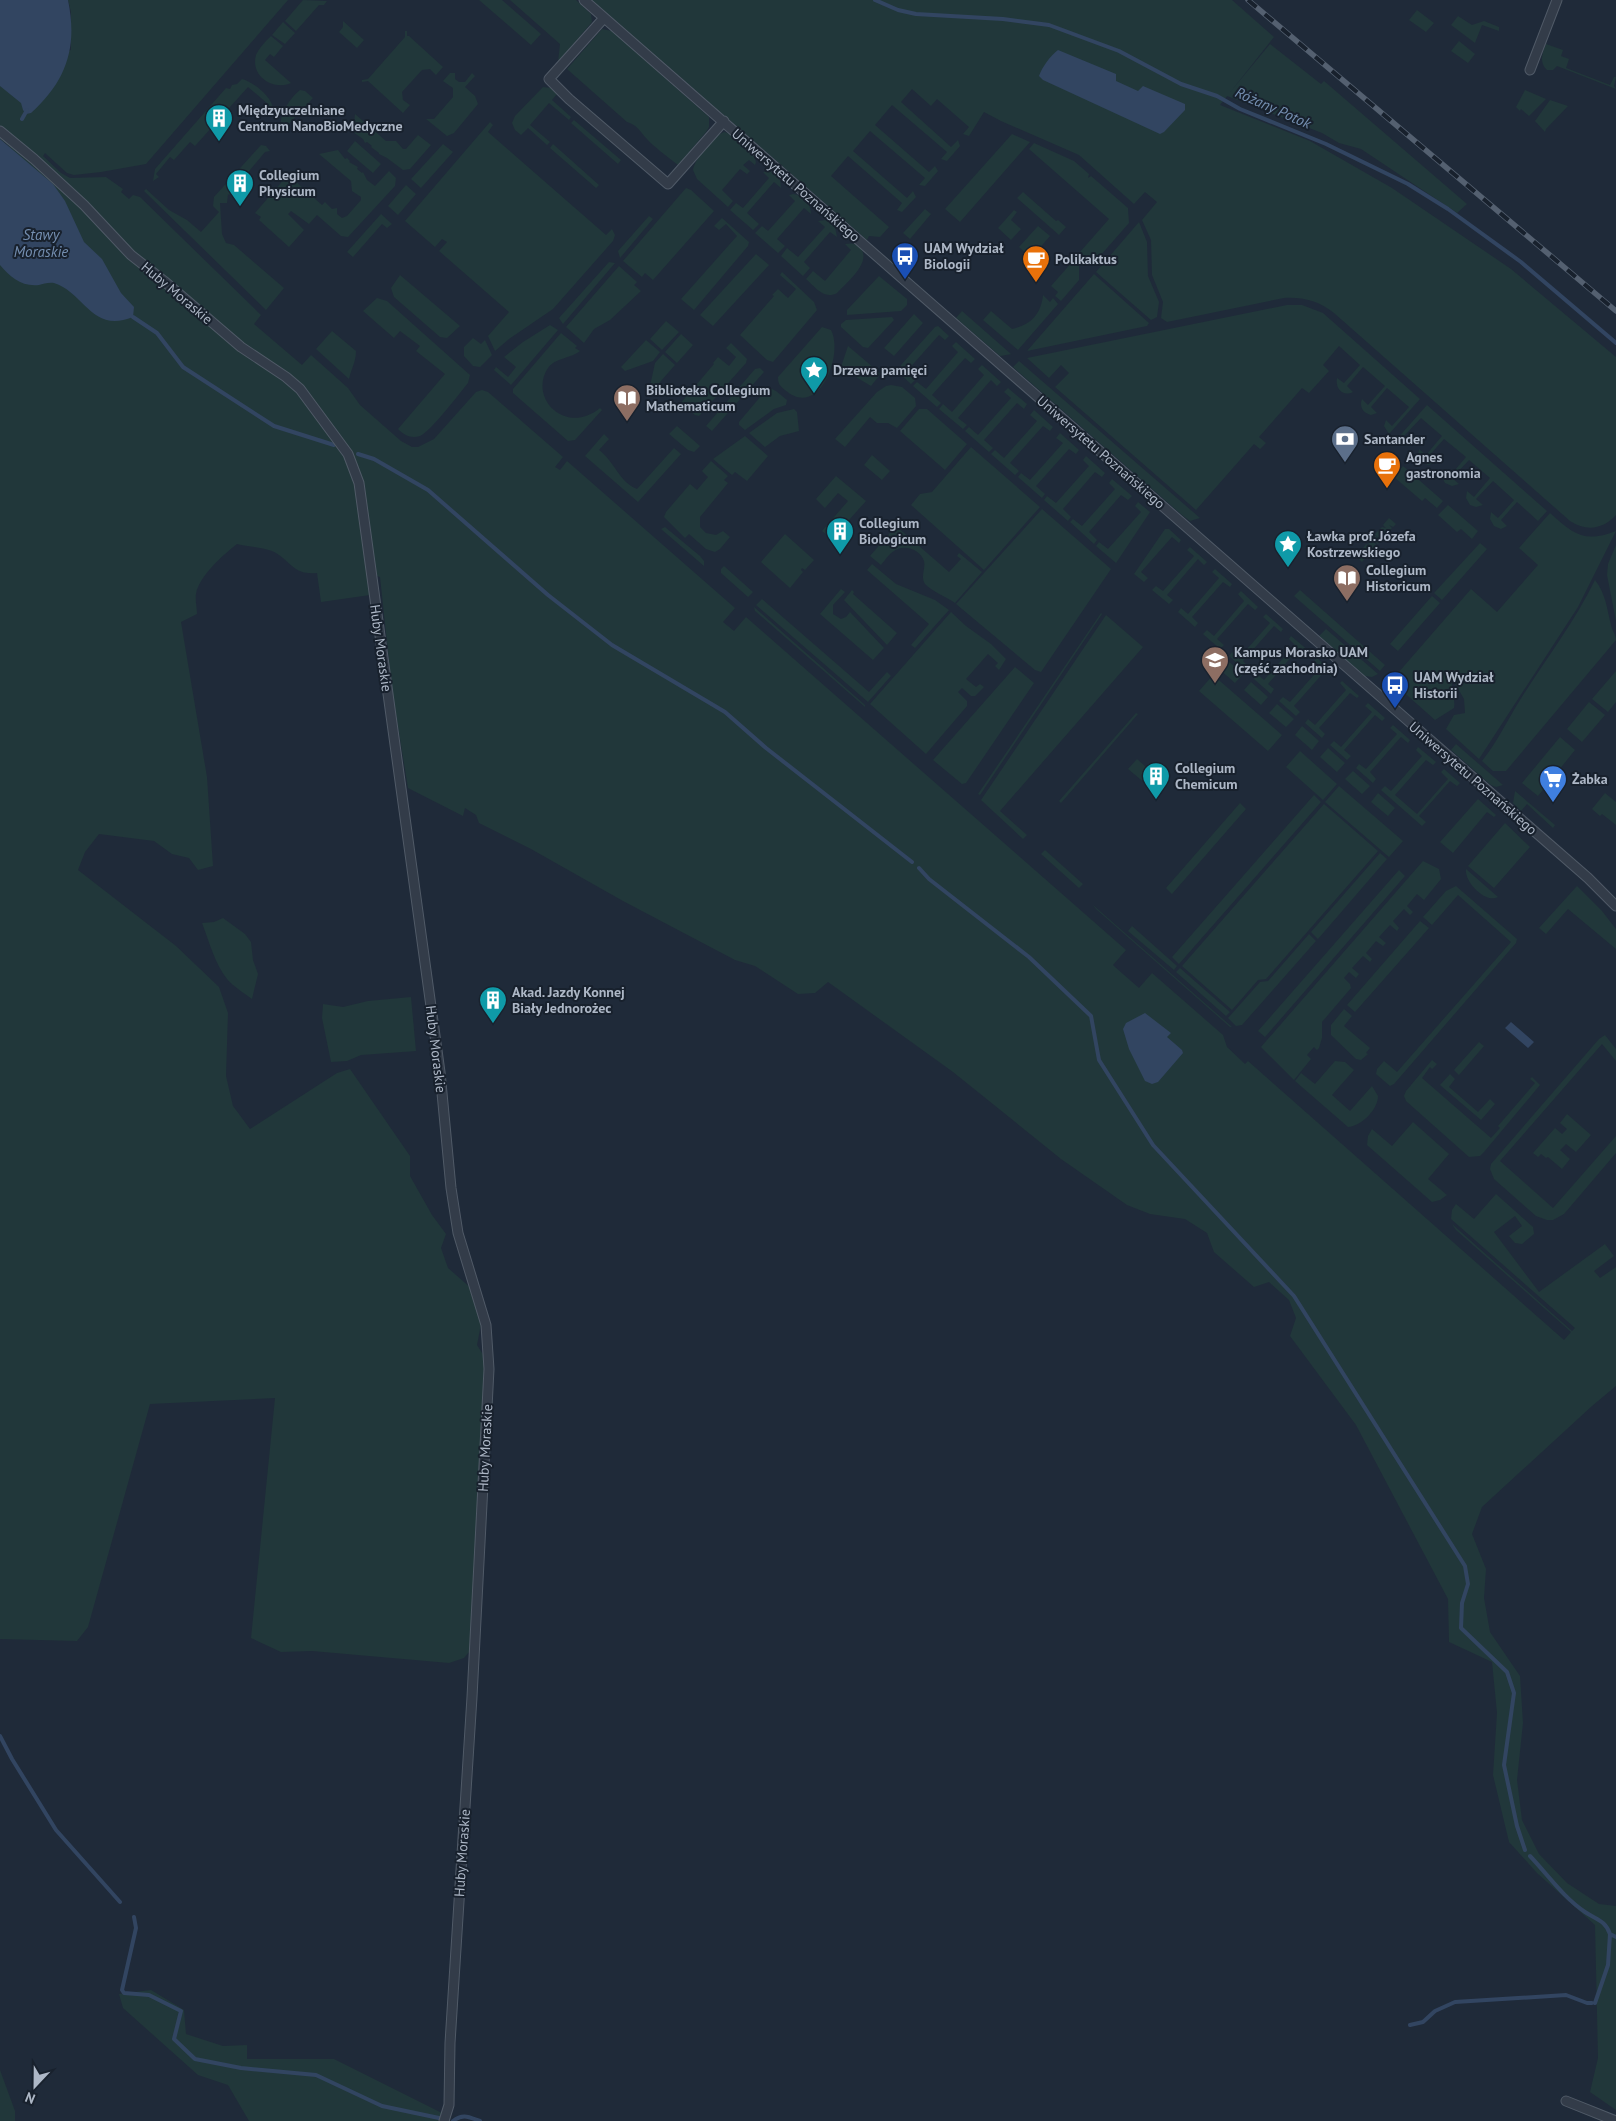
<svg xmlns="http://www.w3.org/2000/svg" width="1616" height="2121" font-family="'PT Sans',sans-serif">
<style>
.green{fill:#21373a}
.water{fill:#324561}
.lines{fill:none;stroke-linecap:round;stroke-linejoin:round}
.stream{stroke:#324561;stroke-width:4}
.street-casing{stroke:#505a67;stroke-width:11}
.street{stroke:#333c49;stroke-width:9}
.rail-casing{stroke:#546070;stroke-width:5.5}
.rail{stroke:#18212d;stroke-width:4;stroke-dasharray:11;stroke-linecap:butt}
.labels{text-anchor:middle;stroke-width:4;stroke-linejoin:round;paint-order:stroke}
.poi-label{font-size:14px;font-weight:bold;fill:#adb7c6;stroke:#18212d;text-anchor:start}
.street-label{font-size:14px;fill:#adb7c6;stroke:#18212d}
.water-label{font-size:15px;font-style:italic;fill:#748eb0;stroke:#18212d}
</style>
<rect width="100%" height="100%" fill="#1f2a39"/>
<path class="green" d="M 68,0 L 288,0 L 146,164 L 101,172 L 74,175 L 67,173 L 45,153 L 43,156 L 61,173 L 70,178 L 106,177 L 123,189 L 121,192 L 129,199 L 133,195 L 140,197 L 261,315 L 254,324 L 302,365 L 311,355 L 348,388 L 360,405 L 401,441 L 412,447 L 418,447 L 434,439 L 476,392 L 482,390 L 488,392 L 563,457 L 555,467 L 560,470 L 567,461 L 735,608 L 723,622 L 734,631 L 746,617 L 1126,950 L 1113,965 L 1115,967 L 1139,988 L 1152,973 L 1223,1035 L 1227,1047 L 1245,1064 L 1248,1061 L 1564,1340 L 1571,1332 L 1456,1230 L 1452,1224 L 1572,1331 L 1575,1328 L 1451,1219 L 1452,1210 L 1456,1204 L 1474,1219 L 1496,1194 L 1533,1227 L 1534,1234 L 1522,1244 L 1515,1243 L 1509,1236 L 1522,1226 L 1515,1216 L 1494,1232 L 1539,1292 L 1605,1244 L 1614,1256 L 1594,1271 L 1600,1278 L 1616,1267 L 1616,1386 L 1592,1406 L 1482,1507 L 1472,1534 L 1486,1569 L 1484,1598 L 1490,1632 L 1520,1676 L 1523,1723 L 1517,1780 L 1522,1820 L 1539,1854 L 1567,1883 L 1599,1904 L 1616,1906 L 1616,2110 L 1590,2092 L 1598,2058 L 1595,1925 L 1537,1873 L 1509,1842 L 1493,1775 L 1497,1713 L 1492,1662 L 1449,1642 L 1448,1599 L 1356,1425 L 1290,1336 L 1296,1318 L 1289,1300 L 1269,1282 L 1254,1287 L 1214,1252 L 1207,1233 L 1185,1219 L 1150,1214 L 1127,1205 L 1061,1159 L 953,1072 L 828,982 L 815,993 L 798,994 L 755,966 L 735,960 L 623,901 L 531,849 L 479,823 L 476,815 L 465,808 L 463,816 L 408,788 L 392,689 L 380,577 L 368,573 L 370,595 L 321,602 L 317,573 C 294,575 292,563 276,553 C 266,547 248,547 237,544 C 223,555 199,576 196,594 C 195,600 197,608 197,614 L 181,622 L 207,777 L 213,866 L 198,870 L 189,858 L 172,854 L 154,841 L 99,834 L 85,852 L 78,870 L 176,946 L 219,987 L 228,1013 L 226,1076 L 233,1106 L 250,1129 L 337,1073 L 350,1069 L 410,1156 L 410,1176 L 432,1215 L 446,1234 L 441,1248 L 448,1268 L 472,1289 L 483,1314 L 477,1345 L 489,1364 L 493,1403 L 482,1485 L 484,1550 L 474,1646 L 464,1658 L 449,1663 L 312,1651 L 281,1652 L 251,1638 L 275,1398 L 150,1404 L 88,1627 L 77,1641 L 0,1639 L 0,215 L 9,146 L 0,139 L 0,78 L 71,50 L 71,12 Z
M 303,0 L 327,1 L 324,5 L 319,5 L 296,31 L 285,21 Z
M 479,0 L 502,0 L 541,34 L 531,45 Z
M 510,0 L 576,0 L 591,14 L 592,22 L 558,62 L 560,44 Z
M 592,0 L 1232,0 L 1274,37 L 1220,105 L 1310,141 L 1392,188 L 1511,269 L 1616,357 L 1616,515 C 1603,529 1587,532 1570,521 L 1334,313 C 1319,301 1303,297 1284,298 L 1167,322 L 1161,318 L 1163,302 L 1152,275 L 1151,240 L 1142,220 L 1157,202 L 1145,192 L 1134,204 L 1079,155 L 1001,121 L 984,112 L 969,136 L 963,134 L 969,127 L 937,99 L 931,106 L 912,89 L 901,102 L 951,147 L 958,140 L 960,146 L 947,161 L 941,159 L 947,152 L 892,105 L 875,125 L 929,172 L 935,166 L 938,171 L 925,186 L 919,185 L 925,178 L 870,131 L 853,151 L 907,198 L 913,191 L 916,197 L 902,212 L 897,210 L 902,203 L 848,156 L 831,176 L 889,227 L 880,237 L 869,236 L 867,240 Z
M 1417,10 L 1434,23 L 1426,32 L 1409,20 Z
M 1458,16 L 1472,25 L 1484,21 L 1499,27 L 1499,31 L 1482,25 L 1475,43 L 1451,25 Z
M 343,21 L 364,40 L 357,48 L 339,32 L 343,27 Z
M 283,22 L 295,33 L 285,44 L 272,35 Z
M 602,29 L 612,31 L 709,117 L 709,127 L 706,132 L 678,165 C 667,156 655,148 646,138 C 639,130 637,125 627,122 L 567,69 Z
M 405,31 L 407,31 L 407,36 L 409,36 L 443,67 L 436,75 L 430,69 L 422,70 L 402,92 L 403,100 L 410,105 L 403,113 L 368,81 L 362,82 L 362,80 L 368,79 L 405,37 Z
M 271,36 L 283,46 L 274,57 L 270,54 L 265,60 L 291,83 C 273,91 250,76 256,55 C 259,48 266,41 271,36 Z
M 1459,41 L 1475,54 L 1468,63 L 1451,51 Z
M 1270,44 L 1321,84 L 1324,81 L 1467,204 L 1457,213 L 1361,149 L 1339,143 L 1322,133 L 1227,96 Z
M 1546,44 L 1563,50 L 1561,56 L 1569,59 L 1566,68 L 1610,85 L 1614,77 L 1616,77 L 1614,86 L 1616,89 L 1557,66 L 1553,70 L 1547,70 C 1539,63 1542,53 1546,44 Z
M 450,73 L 455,73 L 455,79 L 459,82 L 465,82 L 472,73 L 475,76 L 465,87 L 475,96 L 478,104 L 454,133 L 447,136 L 426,119 L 434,119 L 453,97 L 453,88 L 443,81 Z
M 242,79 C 253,82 271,96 273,108 L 267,114 L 263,110 L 268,104 L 248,87 L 195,146 L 190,142 L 174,160 L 170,157 L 156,174 L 159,177 L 153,181 L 155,169 L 226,88 L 230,89 L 232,85 L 237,84 Z
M 543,87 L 551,88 L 557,94 L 552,100 L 571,117 L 569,120 L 549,103 L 530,125 L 550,142 L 547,145 L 528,128 L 521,135 L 515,130 L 512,123 L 515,116 Z
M 300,90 L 305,91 L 313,98 L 287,126 L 286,133 L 284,133 C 274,120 290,98 300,90 Z
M 1525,90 L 1546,99 L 1529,116 L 1521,109 L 1520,111 L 1516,107 Z
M 1550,100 L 1568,106 L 1546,129 L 1545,132 L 1535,121 Z
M 355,114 L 386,141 L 396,141 L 403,149 L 406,149 L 418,135 L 431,145 L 410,169 L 403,170 L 387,158 L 379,154 L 379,153 L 371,147 L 372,146 L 367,142 L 365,143 L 363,139 L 353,132 Z
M 574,120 L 621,160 L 618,164 L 571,123 Z
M 490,122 L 493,125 L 488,132 L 606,235 L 612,229 L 615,235 L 613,241 L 553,309 L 509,339 L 495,351 L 488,336 L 509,312 L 439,251 L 447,242 L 442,239 L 435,247 L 405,221 Z
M 724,132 C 736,134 754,151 756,162 L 755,165 L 749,160 L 743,165 L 750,171 L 747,174 L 740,169 L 722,190 L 733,201 L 728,207 L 697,179 L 693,170 C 694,160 714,136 724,132 Z
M 1012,134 L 1030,142 L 960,222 L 945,209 Z
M 355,141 L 381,164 L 373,173 L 347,151 Z
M 1034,143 L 1074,161 L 1089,174 L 1088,178 L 1091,176 L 1128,208 L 1129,223 L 1100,256 L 1086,257 L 1080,252 L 1109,219 L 1029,149 Z
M 443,144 L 453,152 L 421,188 L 411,179 Z
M 553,144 L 599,185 L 596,188 L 550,148 Z
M 261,145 L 266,146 L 270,151 L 265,152 L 229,195 L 228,194 L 227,203 L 220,203 L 222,234 L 226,243 L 234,245 L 284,288 L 266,310 L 144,191 L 146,189 L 169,210 L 187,220 L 201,232 L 219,212 L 213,206 L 214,197 Z
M 338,150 L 345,159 L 347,158 L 350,161 L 349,162 L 358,167 L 357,169 L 362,173 L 363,172 L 367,180 L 375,186 L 389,171 L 396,178 L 395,186 L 348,237 L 341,236 L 317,215 L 309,224 L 291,211 L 288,214 L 304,230 L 289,247 L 259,220 L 261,217 L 255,213 L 286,177 L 292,182 L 294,180 L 322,205 L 325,202 L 332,209 L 337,208 L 337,214 L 342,218 L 347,216 L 361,200 L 361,197 L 352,191 L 351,181 L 319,154 Z
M 770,171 L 780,178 L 781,188 L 774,182 L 747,213 L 759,224 L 753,230 L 730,210 L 736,203 L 743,208 L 769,178 L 763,172 Z
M 406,185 L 416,194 L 398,215 L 388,206 Z
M 686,188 L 691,190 L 714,211 L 653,280 L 645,273 L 642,277 L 623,261 Z
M 1023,192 L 1056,221 L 1058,220 L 1066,227 L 1059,235 L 1017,198 Z
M 793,194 C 803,195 811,203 811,214 L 804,208 L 777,239 L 785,246 L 778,253 L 755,233 L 762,226 L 768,231 L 795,201 L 789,195 Z
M 925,209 L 931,214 L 910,239 L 903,233 Z
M 1014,210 L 1017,212 L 1011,220 L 1021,229 L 1011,240 L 998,228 Z
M 381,214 L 392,224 L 387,228 L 382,224 L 353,257 L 347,252 Z
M 649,216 L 653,219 L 620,258 L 618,251 Z
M 722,218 L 749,242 L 748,246 L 694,310 L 681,299 L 737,236 L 726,224 L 719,230 L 714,226 Z
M 826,220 L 835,227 L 837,237 L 830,232 L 804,262 L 810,268 L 803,276 L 781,256 L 787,248 L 798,257 L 825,227 L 818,221 Z
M 1139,222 L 1147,242 L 1148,276 L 1159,302 L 1157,317 L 1151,320 L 1096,272 Z
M 1038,226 L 1050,236 L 1031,258 L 1019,247 Z
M 845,244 C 850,243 856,243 860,247 C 873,262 846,283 837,293 C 824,300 815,287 806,279 L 813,271 L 825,281 L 851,250 Z
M 756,254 L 769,265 L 713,326 L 700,315 Z
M 1073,261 L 1079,266 L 1079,280 L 1061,301 L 1055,296 L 1058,292 L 1051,286 Z
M 609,262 L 615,263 L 563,324 L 559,318 Z
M 619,266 L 637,282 L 634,285 L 641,291 L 610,320 L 594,329 L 584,343 L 566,327 Z
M 782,272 L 814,302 L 817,310 L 773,362 L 767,360 L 740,335 L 774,296 L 772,295 L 778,289 L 788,298 L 796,289 L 780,275 Z
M 1094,274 L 1149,323 L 1147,326 L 1027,351 Z
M 400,275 L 460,326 L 447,338 L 440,337 L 394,297 L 391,288 Z
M 879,276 L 907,299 L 907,305 L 901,311 L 847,315 L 847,310 Z
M 1043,295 L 1050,302 L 1053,298 L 1058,304 L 1018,350 L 983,320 L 991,311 L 1012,329 C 1030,325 1041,315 1043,295 Z
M 377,298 L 387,301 L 470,375 L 468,383 C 459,394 431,431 420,436 C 411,439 404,435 398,429 L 445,374 L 416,351 L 420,346 L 400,331 L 394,338 L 363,311 Z
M 1287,305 L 1302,305 L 1323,313 L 1420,399 L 1389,434 L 1384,426 L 1386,420 L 1392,426 L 1409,407 L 1387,388 L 1371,407 L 1377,413 L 1371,415 C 1363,413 1359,407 1362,399 L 1368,405 L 1385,386 L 1363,367 L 1347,386 L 1353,392 C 1343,397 1335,389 1337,378 L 1344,383 L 1360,365 L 1339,346 L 1323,365 L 1329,371 L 1309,393 L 1302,388 L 1259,437 L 1266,443 L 1260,449 L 1254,444 L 1196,510 L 1055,387 L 1069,373 L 1061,365 L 1049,378 L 1027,358 Z
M 962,311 L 1011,354 L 1012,354 L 1000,356 L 956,318 Z
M 914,314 L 923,323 L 894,356 L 884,348 Z
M 892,317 L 894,320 L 868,348 L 863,347 L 841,327 L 841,324 L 846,320 Z
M 666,321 L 679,332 L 662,350 L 650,339 Z
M 550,325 L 558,330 L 511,385 L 494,370 L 496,367 L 508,377 L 516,367 L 504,357 L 523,342 Z
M 938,326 L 949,336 L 945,340 L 939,335 L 906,372 L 915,380 L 911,384 C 905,378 897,374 901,365 L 935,327 Z
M 822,327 L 831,330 C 844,354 819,420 785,390 C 780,386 778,384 778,377 Z
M 332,331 L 356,351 C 356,362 351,369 349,379 L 316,349 Z
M 561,333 L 577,346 L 575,348 L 580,351 C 572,358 555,358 548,368 C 528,398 566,436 600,408 L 602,410 L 575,440 L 568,441 L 513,393 L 513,389 Z
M 681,334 L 693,345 L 677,363 L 665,352 Z
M 473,338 L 481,344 L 485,340 L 492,355 L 480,367 L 473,366 L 464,356 L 464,347 Z
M 646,340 L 660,352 L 653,361 L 625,371 L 621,367 Z
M 956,342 L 975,359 L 971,363 L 965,358 L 932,395 L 941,403 L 937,407 L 913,386 L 917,382 L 926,389 L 958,352 L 952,346 Z
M 731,343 L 747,359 L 746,363 L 699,416 L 695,415 L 683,405 L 678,412 L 673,412 L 714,364 L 713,363 L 718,357 L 729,366 L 736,357 L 726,348 Z
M 848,346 L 880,373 L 879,376 L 871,386 L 856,377 L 840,370 Z
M 663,354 L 675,365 L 654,389 L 650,386 L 655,363 Z
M 1019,361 L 1200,518 L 1190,521 L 1182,515 L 1013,367 Z
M 982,365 L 1001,382 L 997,386 L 991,380 L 958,418 L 967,425 L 963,429 L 939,409 L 943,404 L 952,412 L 984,375 L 978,369 Z
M 760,368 L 764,372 L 712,431 L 706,426 L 755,369 Z
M 891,385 L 902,387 L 915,398 L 916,406 L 897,428 L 888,423 L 877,423 L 870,417 L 845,447 L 835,439 L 877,392 L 886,386 Z
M 770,388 L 776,391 L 787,400 L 786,405 L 774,409 L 745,430 L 739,425 L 739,422 L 767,389 Z
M 1008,388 L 1027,404 L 1024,409 L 1017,403 L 984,440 L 993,448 L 989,452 L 965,431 L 969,427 L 978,435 L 1011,398 L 1004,392 Z
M 1427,405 L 1547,511 L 1538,521 L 1517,502 L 1501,520 L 1507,526 L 1501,529 L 1494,526 L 1490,519 L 1491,512 L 1498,518 L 1514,500 L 1493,481 L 1476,499 L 1483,505 L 1476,507 L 1470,505 L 1466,498 L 1467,491 L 1474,497 L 1490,478 L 1469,460 L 1452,478 L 1459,484 L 1452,486 L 1445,483 L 1442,477 L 1443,470 L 1450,476 L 1466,457 L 1444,439 L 1428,457 L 1435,463 L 1428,465 L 1421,462 L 1418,455 L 1419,449 L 1426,455 L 1442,436 L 1421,418 L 1404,436 L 1411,442 L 1402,444 L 1396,440 Z
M 794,409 L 797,412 L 799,431 L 780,436 L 765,447 L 749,433 L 777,413 Z
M 919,409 L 927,409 L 967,444 L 945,470 L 900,431 Z
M 1034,410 L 1053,427 L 1050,431 L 1043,426 L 1010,463 L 1019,471 L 1015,475 L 991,454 L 995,450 L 1004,458 L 1037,421 L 1030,415 Z
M 677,426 L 700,446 L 694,452 L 688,450 L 669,434 Z
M 1060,433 L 1079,450 L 1076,454 L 1069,449 L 1036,486 L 1045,494 L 1042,498 L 1018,477 L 1021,473 L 1030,480 L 1063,443 L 1056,438 Z
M 604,434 L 609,439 L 599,450 C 615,462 619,482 637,489 L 674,448 L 681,454 L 638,502 L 585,456 Z
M 745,436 L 768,456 L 747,481 L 735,472 L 732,475 L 713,459 Z
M 971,447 L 1040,507 L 984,570 L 911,505 L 920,494 L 932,492 Z
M 872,455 L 890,471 L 882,480 L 864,465 Z
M 1086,456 L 1105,473 L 1102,477 L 1095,472 L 1063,509 L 1071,517 L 1068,521 L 1044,500 L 1047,496 L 1056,503 L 1089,466 L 1083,460 Z
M 711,461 L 728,476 L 724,480 L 728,483 L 700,517 L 700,527 L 706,533 L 716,535 L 723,531 L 730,537 L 720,549 L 715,552 L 706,549 L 689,534 L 685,538 L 664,517 L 666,512 L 690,484 L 697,490 L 708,477 L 702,471 Z
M 1403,466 L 1443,501 L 1437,508 L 1425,498 L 1422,501 L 1394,477 Z
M 836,476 L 866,501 L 832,539 L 822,531 L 848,501 L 838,493 L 825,508 L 816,499 Z
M 1112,479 L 1132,496 L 1128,500 L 1121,495 L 1089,532 L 1097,540 L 1094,544 L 1070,522 L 1073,519 L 1082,526 L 1115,489 L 1109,483 Z
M 1138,502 L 1150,512 L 1116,563 L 1096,546 L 1099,542 L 1108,549 L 1141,512 L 1135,506 Z
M 1448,505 L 1478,531 L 1472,539 L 1461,529 L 1457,532 L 1438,515 Z
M 1042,509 L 1111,569 L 1041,672 L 1035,670 L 956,604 Z
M 1550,513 C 1574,535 1585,543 1616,531 L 1578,607 L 1479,759 L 1446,729 L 1454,715 L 1465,713 L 1464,699 L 1454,682 L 1453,677 C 1449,685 1456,698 1454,708 L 1435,720 L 1391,681 L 1471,589 L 1497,612 L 1538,565 L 1519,548 Z
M 1389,518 L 1396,524 L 1393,527 L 1389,525 L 1392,528 L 1386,535 L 1381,534 L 1384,537 L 1378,544 L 1374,542 L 1377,546 L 1370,553 L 1366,551 L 1369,554 L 1362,562 L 1356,556 L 1359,553 L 1362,556 L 1360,552 L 1366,544 L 1371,546 L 1368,543 L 1374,535 L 1378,538 L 1375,534 L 1382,527 L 1386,528 L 1383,525 Z
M 896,526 L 949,572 L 961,559 L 957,556 L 959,553 L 982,572 L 955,603 C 947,597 931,591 925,584 C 920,577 926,568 924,561 C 920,549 904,544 894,551 C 889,554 885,560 881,565 L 870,556 Z
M 665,527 L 700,556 L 704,561 L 704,566 L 661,529 Z
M 1165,529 L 1169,529 L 1181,540 L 1179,543 L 1172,537 L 1141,572 L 1148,578 L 1144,582 L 1134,574 Z
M 785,534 L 814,560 L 805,570 L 802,568 L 801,570 L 803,572 L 790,588 L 761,562 Z
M 1480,543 L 1487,549 L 1442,600 L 1434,593 Z
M 1616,545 L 1616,621 L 1607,575 L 1608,564 Z
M 1190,547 L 1207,562 L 1204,565 L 1198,559 L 1167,595 L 1173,600 L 1169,604 L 1152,590 L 1156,586 L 1163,591 L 1194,556 L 1187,550 Z
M 872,564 L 896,584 L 935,600 L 949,610 L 915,648 L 911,645 L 929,624 L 867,570 Z
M 724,566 L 753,592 L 748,597 L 721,573 L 721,569 Z
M 1215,569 L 1232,584 L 1230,587 L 1223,582 L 1192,617 L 1198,623 L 1195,627 L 1178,612 L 1181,608 L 1188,614 L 1219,578 L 1212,572 Z
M 1595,580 C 1606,594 1607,609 1611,625 C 1612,631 1616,634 1616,640 L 1506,771 L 1493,771 L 1482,761 C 1497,742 1507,721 1520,700 C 1545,660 1574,623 1595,580 Z
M 841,589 L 845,592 L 833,605 L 833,614 L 841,619 L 846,617 L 850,612 L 884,648 L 873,660 L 820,614 Z
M 852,590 L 854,592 L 853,594 L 897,633 L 887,645 L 844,600 Z
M 1300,590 L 1385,665 L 1380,671 L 1294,596 Z
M 1241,591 L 1258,607 L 1255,610 L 1248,604 L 1217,639 L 1224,645 L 1220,649 L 1203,634 L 1207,630 L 1214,636 L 1244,601 L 1238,594 Z
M 1432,596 L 1440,603 L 1398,651 L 1390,644 Z
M 762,599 L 869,692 L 887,672 L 891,676 L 868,702 L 756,605 Z
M 754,607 L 865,705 L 865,707 L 755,611 Z
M 951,612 L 966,626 L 991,644 L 1006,659 L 999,670 L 995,666 L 998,663 L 988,654 L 966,679 L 976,687 L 980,684 L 984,687 L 975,696 L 971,696 L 962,688 L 958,692 L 967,701 L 967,706 L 926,754 L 870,704 Z
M 1101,613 L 1102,614 L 980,795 L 978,794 Z
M 1266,614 L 1283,629 L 1281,632 L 1274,626 L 1243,661 L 1249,667 L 1246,671 L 1229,656 L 1232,652 L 1239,658 L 1270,623 L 1263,617 Z
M 1106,615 L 1143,647 L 1000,811 L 1027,835 L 1023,839 L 981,800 Z
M 1326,629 L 1378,674 L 1372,677 L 1365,676 L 1319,636 Z
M 1291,636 L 1309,651 L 1306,654 L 1299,648 L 1268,684 L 1274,689 L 1271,694 L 1254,679 L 1257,674 L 1264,680 L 1295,645 L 1289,639 Z
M 1317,658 L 1334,673 L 1331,676 L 1325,671 L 1294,706 L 1300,712 L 1296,716 L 1279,701 L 1283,697 L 1290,702 L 1321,667 L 1314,661 Z
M 1226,659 L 1243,674 L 1235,683 L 1218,668 Z
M 1015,667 L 1034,683 L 966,783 L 962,784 L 933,760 Z
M 1616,671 L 1616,702 L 1608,712 L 1592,699 Z
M 1213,675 L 1282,735 L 1268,751 L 1199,691 Z
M 1342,681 L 1359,696 L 1357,698 L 1350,693 L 1319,728 L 1325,734 L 1322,738 L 1305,723 L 1308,719 L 1315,725 L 1346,690 L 1340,683 Z
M 1251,682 L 1268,697 L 1261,705 L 1244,690 Z
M 1589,702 L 1605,715 L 1582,742 L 1567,729 Z
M 1368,703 L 1385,718 L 1382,721 L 1375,715 L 1344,750 L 1351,756 L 1347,760 L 1330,745 L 1334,741 L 1341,747 L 1372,712 L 1365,706 Z
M 1277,704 L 1294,719 L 1286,727 L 1269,713 Z
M 1136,713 L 1138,714 L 1061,803 L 1059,801 Z
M 1393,725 L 1410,740 L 1408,743 L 1401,737 L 1370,772 L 1376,779 L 1373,783 L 1356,768 L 1359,764 L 1366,769 L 1397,734 L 1390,728 Z
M 1302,726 L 1319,741 L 1312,750 L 1295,735 Z
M 1560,737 L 1575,750 L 1538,796 L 1522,783 Z
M 1456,744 L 1503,785 L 1496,787 L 1491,785 L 1451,750 Z
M 1418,747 L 1436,762 L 1433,765 L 1426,760 L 1395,795 L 1417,814 L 1448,779 L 1441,772 L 1444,769 L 1460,783 L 1457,786 L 1450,781 L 1419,816 L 1426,822 L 1422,826 L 1381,790 L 1385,786 L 1391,791 L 1422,756 L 1416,750 Z
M 1328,748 L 1345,763 L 1337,772 L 1320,757 Z
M 1300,751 L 1337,784 L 1323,800 L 1286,767 Z
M 1137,759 L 1166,785 L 1158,794 L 1128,769 Z
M 1353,771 L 1370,786 L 1362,794 L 1345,779 Z
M 1339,786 L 1403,841 L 1389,857 L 1325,802 Z
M 1515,791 L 1555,825 L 1553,828 L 1527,804 L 1521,811 L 1513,803 Z
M 1378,793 L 1395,808 L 1388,816 L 1371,802 Z
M 1605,793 L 1616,802 L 1616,825 L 1602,814 L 1600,816 L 1592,809 Z
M 1314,795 L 1321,802 L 1179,964 L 1172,957 Z
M 1478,799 L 1496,815 L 1494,817 L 1487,812 L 1453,853 L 1440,842 Z
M 1240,803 L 1246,809 L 1172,894 L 1166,888 Z
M 1324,804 L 1378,851 L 1266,979 L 1258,980 L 1232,1010 L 1182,966 Z
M 1505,823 L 1530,847 L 1494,888 L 1468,866 Z
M 1045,850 L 1083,884 L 1079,888 L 1041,854 Z
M 1380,853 L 1387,859 L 1318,939 L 1311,932 Z
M 1423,861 L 1439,869 L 1441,879 L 1424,900 L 1417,894 L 1407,906 L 1413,912 L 1410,915 L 1404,909 L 1393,921 L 1399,928 L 1397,931 L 1390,925 L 1379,937 L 1386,943 L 1383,946 L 1376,941 L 1366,953 L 1372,959 L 1370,962 L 1363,956 L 1352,968 L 1359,974 L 1356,978 L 1349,972 L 1344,978 L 1350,984 L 1351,988 L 1322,1022 L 1322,1038 L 1319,1048 L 1317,1050 L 1314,1047 L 1307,1055 L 1311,1059 L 1294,1080 L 1261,1047 Z
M 1466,869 L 1498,897 C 1486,904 1464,882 1466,869 Z
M 1399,870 L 1405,876 L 1265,1037 L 1258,1031 Z
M 1456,886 L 1517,939 L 1516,943 L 1394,1084 L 1390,1086 L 1376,1074 L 1377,1069 L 1384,1061 L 1397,1072 L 1511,942 L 1458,895 L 1432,925 L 1423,917 L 1446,891 Z
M 1577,886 L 1602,911 L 1616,929 L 1616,949 L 1568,909 L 1546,934 L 1539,928 Z
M 1093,905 L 1232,1027 L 1230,1027 L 1096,909 Z
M 223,918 L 245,934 L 251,942 L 253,960 L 258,974 L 252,999 C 244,993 234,987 227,979 C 215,964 209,941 202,923 L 214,922 Z
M 1420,921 L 1429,928 L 1355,1012 L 1347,1005 Z
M 1132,926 L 1177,966 L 1174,970 L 1128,931 Z
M 1309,934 L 1316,941 L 1242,1025 L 1236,1026 L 1228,1018 L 1260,982 L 1268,981 Z
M 1180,968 L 1230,1012 L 1226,1016 L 1176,972 Z
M 411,997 L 416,1051 L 361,1055 L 347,1061 L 331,1062 L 322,1018 L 323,1004 L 343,1007 L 368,1001 Z
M 1344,1009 L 1352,1016 L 1344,1026 L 1370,1048 L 1366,1053 L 1368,1054 L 1361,1060 L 1356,1059 L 1331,1035 L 1331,1025 Z
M 1605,1035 L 1616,1049 L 1616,1061 L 1602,1044 L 1500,1161 L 1553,1208 L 1616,1136 L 1616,1153 L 1564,1214 L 1553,1220 L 1547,1220 L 1536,1216 L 1494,1179 L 1490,1169 L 1491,1164 L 1599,1039 Z
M 1479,1042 L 1484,1046 L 1459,1075 L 1454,1070 Z
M 1432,1060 L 1437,1064 L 1432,1069 L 1430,1067 L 1422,1078 L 1491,1138 L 1500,1128 L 1498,1126 L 1535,1083 L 1530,1079 L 1532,1077 L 1540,1085 L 1484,1152 L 1480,1156 L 1469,1157 L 1406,1101 L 1404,1096 L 1406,1091 Z
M 1335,1061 L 1345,1062 L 1354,1070 L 1332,1095 L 1350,1111 L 1372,1086 L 1378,1096 C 1378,1110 1361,1126 1348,1127 L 1295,1081 L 1301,1073 L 1315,1084 Z
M 1450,1074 L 1455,1079 L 1449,1087 L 1478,1112 L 1490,1099 L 1495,1104 L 1481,1120 L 1440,1085 Z
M 1567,1114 L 1591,1135 L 1576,1152 L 1566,1144 L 1560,1150 L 1570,1159 L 1562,1169 L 1548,1157 L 1546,1158 L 1541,1154 L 1538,1157 L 1533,1153 L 1555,1128 L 1562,1134 L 1567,1129 L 1560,1123 Z
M 1413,1122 L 1449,1154 L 1428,1179 L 1447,1195 L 1440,1200 L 1432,1202 L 1367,1145 L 1368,1136 L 1372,1129 L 1392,1146 Z
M 151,1990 L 184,2010 L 186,2034 L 223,2046 L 247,2045 L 247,2059 L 334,2059 L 442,2113 L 438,2121 L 249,2121 L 228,2085 L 198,2075 L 123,2008 L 119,1994 Z
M 0,2070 L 15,2111 L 15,2121 L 0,2121 Z"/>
<path class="water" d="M 0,0 L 68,0 C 78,48 66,81 31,113 L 26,114 L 23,110 L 21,103 L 0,86 Z
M 1058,50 L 1116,74 L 1116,81 L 1138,91 L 1143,86 L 1185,104 L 1185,110 L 1164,132 L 1160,134 L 1043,80 L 1039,76 C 1042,67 1051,55 1058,50 Z
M 0,139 L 53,184 L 65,201 L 84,242 L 102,259 L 121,293 L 134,307 L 133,317 C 92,334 85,293 54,283 C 49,282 43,284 39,285 C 22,287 10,277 0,265 Z
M 1145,1013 L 1171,1033 L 1167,1037 L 1182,1050 L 1183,1053 L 1158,1082 L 1152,1084 L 1145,1081 L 1129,1049 L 1123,1029 L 1126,1023 Z
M 1511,1022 L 1534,1042 L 1528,1048 L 1505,1028 Z"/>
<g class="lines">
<path class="stream" d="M 875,0 L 898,10 L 916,14 L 1003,19 L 1049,25 L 1119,51 L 1181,84 L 1217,96 L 1240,109 L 1326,144 L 1408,184 L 1448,209 L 1521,262 L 1616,343
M 22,119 L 27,110
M 133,317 L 157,333 L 183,367 L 274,426 L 334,445
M 358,454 L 374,459 L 428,490 L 548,595 L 612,645 L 725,712 L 766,748 L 912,862
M 919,868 L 929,879 L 1029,957 L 1091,1016 L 1099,1060 L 1153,1145 L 1294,1296 L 1465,1566 L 1468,1584 L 1462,1603 L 1461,1628 L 1507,1672 L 1514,1693 L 1504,1765 L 1517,1826 L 1525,1850
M 0,1736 L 12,1759 L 56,1830 L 120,1902
M 1530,1856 C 1548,1875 1563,1897 1585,1912 C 1597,1920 1605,1920 1610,1934 L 1616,1937
M 134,1917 L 136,1928 L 122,1990 L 124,1993 L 149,1995 L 181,2011 L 174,2039 L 195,2059 L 241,2068 L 316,2075 L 382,2106 L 439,2118
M 1595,2003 L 1608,1965 L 1610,1934
M 1410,2025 L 1423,2022 L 1435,2011 L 1455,2002 L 1566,1995 L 1587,2003 L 1592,2003
M 453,2121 C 463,2113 469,2117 480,2121"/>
<g class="street-casing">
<path id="street" d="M 584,0 L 1509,809 L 1588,878 L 1616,906
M 604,18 L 549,79 L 569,99 L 668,184 L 724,121
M 1530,70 L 1557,0
M 0,131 L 34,159 L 84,205 L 131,255 L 164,281 L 241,347 L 286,377 L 300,389 L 348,454 L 359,483 L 440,1072 L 451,1188 L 458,1233 L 486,1325 L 489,1369 L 472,1697 L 450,2043 L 449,2105 L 444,2121
M 1566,2101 L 1616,2121"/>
</g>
<use href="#street" class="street"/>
<g class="rail-casing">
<path id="rail" d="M 1248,0 L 1616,311"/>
</g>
<use href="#rail" class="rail"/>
</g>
<defs>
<g id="building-pin" transform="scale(1.4375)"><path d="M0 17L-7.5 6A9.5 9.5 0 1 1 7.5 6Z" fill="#0f9aa8" stroke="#18212d"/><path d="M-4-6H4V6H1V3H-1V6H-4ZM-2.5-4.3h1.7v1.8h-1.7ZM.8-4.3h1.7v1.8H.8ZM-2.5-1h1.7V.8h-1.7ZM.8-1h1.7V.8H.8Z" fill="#fff"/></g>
<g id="bus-pin" transform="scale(1.4375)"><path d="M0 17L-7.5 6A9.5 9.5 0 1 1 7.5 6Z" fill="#1a4fb4" stroke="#18212d"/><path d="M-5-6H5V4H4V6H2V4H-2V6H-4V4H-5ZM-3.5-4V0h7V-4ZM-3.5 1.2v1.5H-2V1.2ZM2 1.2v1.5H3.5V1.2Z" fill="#fff"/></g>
<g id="cafe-pin" transform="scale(1.4375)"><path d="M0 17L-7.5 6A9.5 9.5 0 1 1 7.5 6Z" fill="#e8710a" stroke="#18212d"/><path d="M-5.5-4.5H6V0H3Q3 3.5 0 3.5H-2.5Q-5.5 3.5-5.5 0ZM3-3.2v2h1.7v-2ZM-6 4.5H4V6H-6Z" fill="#fff"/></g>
<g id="sight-pin" transform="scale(1.4375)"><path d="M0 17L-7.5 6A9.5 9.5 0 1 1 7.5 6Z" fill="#0f9aa8" stroke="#18212d"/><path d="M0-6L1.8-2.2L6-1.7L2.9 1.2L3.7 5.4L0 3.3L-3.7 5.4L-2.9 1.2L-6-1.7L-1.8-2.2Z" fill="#fff"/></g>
<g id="library-pin" transform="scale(1.4375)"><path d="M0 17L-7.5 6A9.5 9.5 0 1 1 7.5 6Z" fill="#8d6e63" stroke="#18212d"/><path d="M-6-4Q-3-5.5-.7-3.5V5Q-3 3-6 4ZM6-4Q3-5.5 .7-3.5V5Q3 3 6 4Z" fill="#fff"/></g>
<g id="bank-pin" transform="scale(1.4375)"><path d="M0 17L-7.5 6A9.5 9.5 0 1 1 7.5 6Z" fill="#5c6f8a" stroke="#18212d"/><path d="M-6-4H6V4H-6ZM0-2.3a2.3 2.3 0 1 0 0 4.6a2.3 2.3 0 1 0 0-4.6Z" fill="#fff"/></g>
<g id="university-pin" transform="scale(1.4375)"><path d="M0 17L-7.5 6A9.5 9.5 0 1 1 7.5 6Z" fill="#8d6e63" stroke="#18212d"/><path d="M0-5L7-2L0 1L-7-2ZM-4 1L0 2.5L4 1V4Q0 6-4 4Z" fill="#fff"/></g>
<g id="supermarket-pin" transform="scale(1.4375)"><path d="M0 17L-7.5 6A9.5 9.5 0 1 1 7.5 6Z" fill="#3f7fe0" stroke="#18212d"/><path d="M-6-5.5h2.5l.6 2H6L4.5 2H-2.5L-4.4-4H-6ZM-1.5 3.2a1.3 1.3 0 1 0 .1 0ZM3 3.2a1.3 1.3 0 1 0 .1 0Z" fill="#fff"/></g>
</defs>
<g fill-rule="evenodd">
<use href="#building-pin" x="219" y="118"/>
<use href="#building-pin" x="240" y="183"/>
<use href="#bus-pin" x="905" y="256"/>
<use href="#cafe-pin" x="1036" y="259"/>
<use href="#sight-pin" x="814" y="370"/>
<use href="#library-pin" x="627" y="398"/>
<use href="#bank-pin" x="1345" y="439"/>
<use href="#cafe-pin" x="1387" y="465"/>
<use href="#building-pin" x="840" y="531"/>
<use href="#sight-pin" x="1288" y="544"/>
<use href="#library-pin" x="1347" y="578"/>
<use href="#university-pin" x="1215" y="660"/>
<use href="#bus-pin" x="1395" y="685"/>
<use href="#building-pin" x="1156" y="776"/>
<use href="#supermarket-pin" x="1553" y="779"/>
<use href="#building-pin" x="493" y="1000"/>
</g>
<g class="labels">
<g class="poi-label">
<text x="238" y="115">Międzyuczelniane<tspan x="238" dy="16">Centrum NanoBioMedyczne</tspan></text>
<text x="259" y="180">Collegium<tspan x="259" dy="16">Physicum</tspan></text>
<text x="924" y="253">UAM Wydział<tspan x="924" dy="16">Biologii</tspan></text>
<text x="1055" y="264">Polikaktus</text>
<text x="833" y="375">Drzewa pamięci</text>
<text x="646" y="395">Biblioteka Collegium<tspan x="646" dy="16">Mathematicum</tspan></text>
<text x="1364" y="444">Santander</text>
<text x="1406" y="462">Agnes<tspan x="1406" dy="16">gastronomia</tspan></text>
<text x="859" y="528">Collegium<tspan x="859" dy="16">Biologicum</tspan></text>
<text x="1307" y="541">Ławka prof. Józefa<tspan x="1307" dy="16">Kostrzewskiego</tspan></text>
<text x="1366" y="575">Collegium<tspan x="1366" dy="16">Historicum</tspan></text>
<text x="1234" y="657">Kampus Morasko UAM<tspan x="1234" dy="16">(część zachodnia)</tspan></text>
<text x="1414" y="682">UAM Wydział<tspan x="1414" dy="16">Historii</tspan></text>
<text x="1175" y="773">Collegium<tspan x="1175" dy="16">Chemicum</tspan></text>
<text x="1572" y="784">Żabka</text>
<text x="512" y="997">Akad. Jazdy Konnej<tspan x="512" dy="16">Biały Jednorożec</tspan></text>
</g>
<g class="street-label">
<text transform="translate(796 185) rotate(41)" y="5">Uniwersytetu Poznańskiego</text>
<text transform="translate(177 293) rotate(40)" y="5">Huby Moraskie</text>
<text transform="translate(1101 452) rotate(41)" y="5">Uniwersytetu Poznańskiego</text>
<text transform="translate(381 648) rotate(82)" y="5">Huby Moraskie</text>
<text transform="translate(1473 778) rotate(41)" y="5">Uniwersytetu Poznańskiego</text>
<text transform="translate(436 1049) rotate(83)" y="5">Huby Moraskie</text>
<text transform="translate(485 1448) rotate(-87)" y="5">Huby Moraskie</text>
<text transform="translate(462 1853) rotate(-86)" y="5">Huby Moraskie</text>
</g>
<g class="water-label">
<text transform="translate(1273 108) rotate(24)" y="5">Różany Potok</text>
<text x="41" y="240">Stawy<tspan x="41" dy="17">Moraskie</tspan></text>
</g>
</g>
<g transform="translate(35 2086) rotate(202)" stroke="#18212d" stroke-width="4" paint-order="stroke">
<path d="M0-4L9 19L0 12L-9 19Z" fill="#adb7c6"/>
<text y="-8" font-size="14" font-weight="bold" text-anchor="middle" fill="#adb7c6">N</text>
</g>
</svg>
